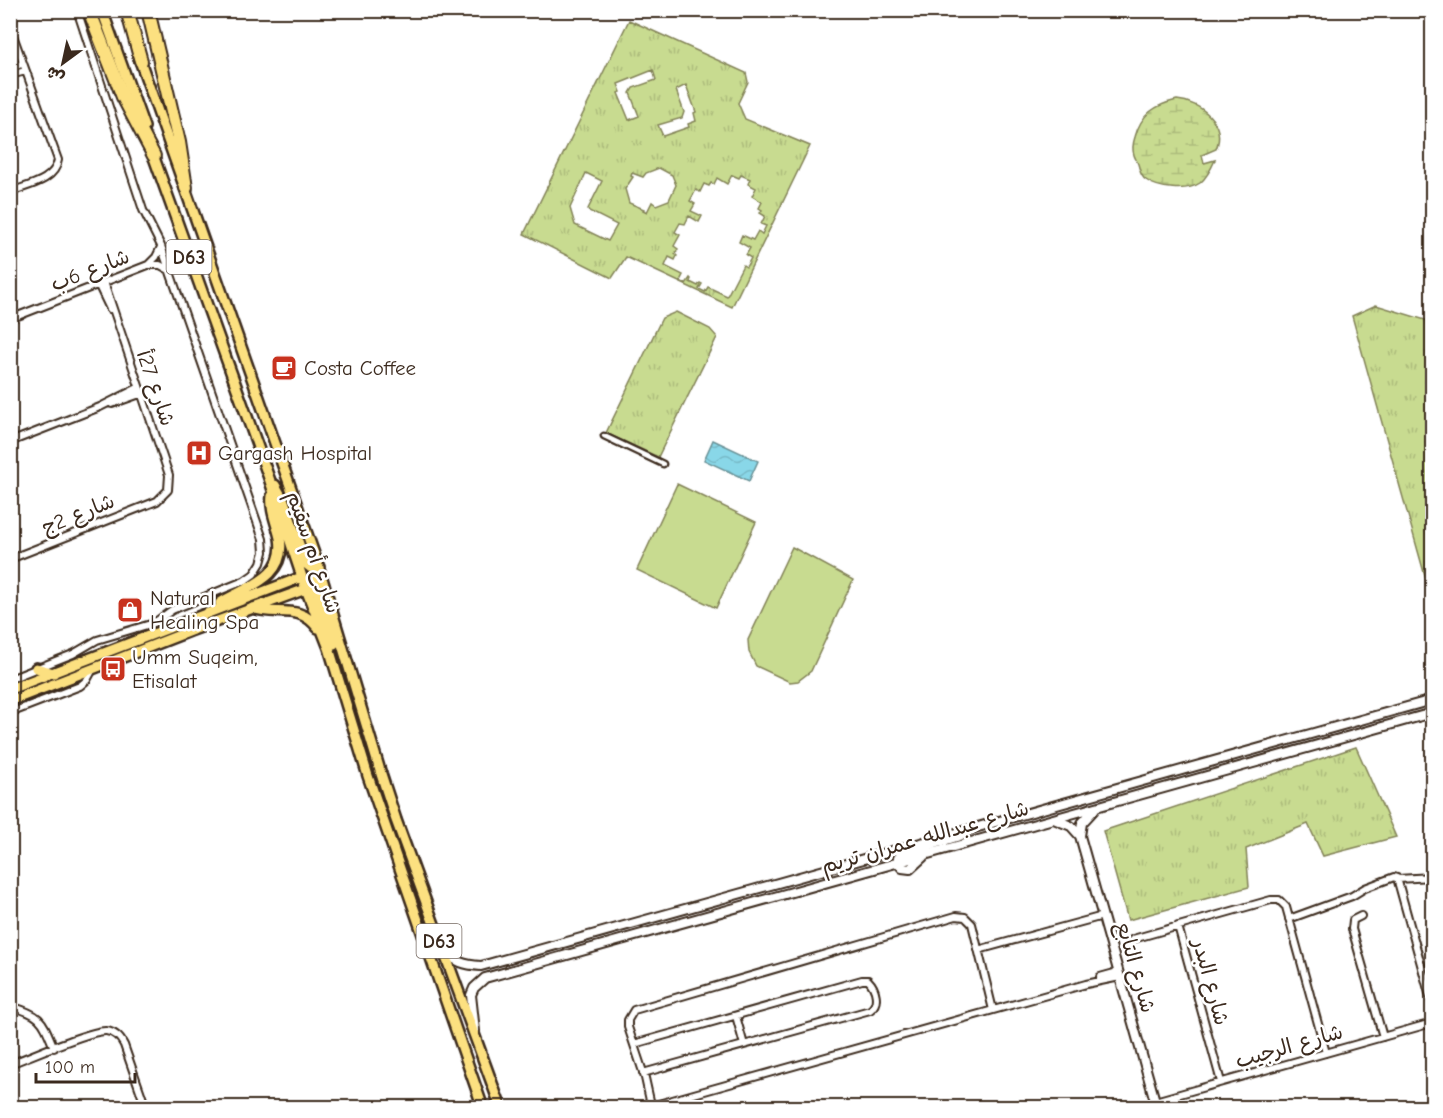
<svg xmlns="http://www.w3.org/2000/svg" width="1443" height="1118" font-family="'Comic Neue','Playpen Sans Arabic',sans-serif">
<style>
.grass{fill:url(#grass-tufts);stroke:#828257;stroke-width:1.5;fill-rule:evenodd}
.wetland{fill:url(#wetland-marsh);stroke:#828257;stroke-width:1.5}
.pitch{fill:#c8db90;stroke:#828257;stroke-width:1.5}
.water{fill:url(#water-waves);stroke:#6a9297;stroke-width:1.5}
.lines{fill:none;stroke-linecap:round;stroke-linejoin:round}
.pedestrian-casing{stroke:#3b2a1e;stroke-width:9}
.minor-casing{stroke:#3b2a1e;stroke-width:10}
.tertiary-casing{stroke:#3b2a1e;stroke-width:12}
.primary-casing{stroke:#3b2a1e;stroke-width:14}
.motorway-casing{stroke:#3b2a1e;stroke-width:16}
.pedestrian{stroke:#fff;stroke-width:4.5}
.minor{stroke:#fff;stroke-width:6}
.tertiary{stroke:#fff;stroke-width:8}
.primary{stroke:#fce080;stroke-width:9}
.motorway{stroke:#fce080;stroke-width:12}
.labels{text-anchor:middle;stroke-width:5;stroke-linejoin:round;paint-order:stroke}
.shield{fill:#fff;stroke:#766a62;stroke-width:1.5}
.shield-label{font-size:20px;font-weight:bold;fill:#3b2a1e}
.street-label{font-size:21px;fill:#3b2a1e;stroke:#fff}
.poi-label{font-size:21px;fill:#3b2a1e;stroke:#fff;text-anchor:start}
</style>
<defs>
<pattern id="grass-tufts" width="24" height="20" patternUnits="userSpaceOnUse" patternTransform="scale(1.5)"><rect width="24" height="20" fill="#c8db90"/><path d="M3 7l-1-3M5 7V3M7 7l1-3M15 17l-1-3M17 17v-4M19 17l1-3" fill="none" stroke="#adbc7c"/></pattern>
<pattern id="wetland-marsh" width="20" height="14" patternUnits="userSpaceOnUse" patternTransform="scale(1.5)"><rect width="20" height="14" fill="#c8db90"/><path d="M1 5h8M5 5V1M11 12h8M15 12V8" fill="none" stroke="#adbc7c"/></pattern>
<pattern id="water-waves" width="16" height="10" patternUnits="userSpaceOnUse" patternTransform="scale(1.5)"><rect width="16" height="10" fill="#89d7e8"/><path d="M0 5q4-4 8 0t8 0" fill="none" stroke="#77b9c7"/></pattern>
</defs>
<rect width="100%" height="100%" fill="#fff"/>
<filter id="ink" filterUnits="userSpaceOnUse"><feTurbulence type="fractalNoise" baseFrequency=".0167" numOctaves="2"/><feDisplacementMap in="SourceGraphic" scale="12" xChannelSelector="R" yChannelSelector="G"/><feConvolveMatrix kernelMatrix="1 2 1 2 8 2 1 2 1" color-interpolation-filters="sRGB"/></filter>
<g filter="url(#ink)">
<path class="grass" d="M 629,20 L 746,73 L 748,82 L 738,103 L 745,119 L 810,146 L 732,307 L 626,257 L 612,278 L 524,234 ZM 653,70 L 656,80 L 633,88 L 630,93 L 639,116 L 629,120 L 618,93 L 621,92 L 618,84 ZM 686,85 L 696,112 L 694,113 L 696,121 L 688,124 L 689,127 L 663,136 L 658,125 L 682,118 L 684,112 L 676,90 ZM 659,168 L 672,175 L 676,185 L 669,200 L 656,205 L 652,202 L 647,212 L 643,210 L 644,209 L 629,203 L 625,189 L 633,177 L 631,176 L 632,173 L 643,177 L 646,173 ZM 586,173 L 602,181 L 588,209 L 589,211 L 617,225 L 608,241 L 575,225 L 570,208 ZM 732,175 L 739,178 L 741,175 L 750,179 L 748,184 L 756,188 L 752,196 L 762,202 L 759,208 L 762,210 L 760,213 L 765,216 L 761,224 L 766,226 L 762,234 L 758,231 L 753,240 L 742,235 L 739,242 L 750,248 L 746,255 L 751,258 L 746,267 L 743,265 L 727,296 L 708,287 L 705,292 L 699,289 L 702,284 L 700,283 L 698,286 L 690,282 L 691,279 L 690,278 L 686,284 L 680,281 L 683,275 L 665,266 L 669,257 L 675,260 L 677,256 L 675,254 L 678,249 L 674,246 L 680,235 L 675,232 L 680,223 L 685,224 L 689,216 L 699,222 L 702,216 L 691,211 L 695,204 L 690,201 L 696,190 L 700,192 L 704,184 L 709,186 L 711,183 L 714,184 L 717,178 L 727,184 Z
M 1376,305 L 1432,322 L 1432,601 L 1352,316 Z
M 676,312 L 710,329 L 717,337 L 658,457 L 606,433 L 662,318 Z
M 1356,747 L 1396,837 L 1323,856 L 1308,824 L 1246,849 L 1249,887 L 1128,920 L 1103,831 Z"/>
<path class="wetland" d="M 1177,100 C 1200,102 1227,123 1216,149 L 1202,155 L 1204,163 L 1215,160 C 1212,167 1206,178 1200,183 C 1187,192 1158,189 1146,180 C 1140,176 1140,170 1138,164 C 1137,161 1135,158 1134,155 C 1132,149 1133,143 1135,137 C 1141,114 1155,105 1177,100 Z"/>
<path class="pitch" d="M 677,484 L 756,522 L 716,608 L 637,570 Z
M 792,547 L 853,580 L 811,671 L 798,681 L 790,682 L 756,666 L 749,652 L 748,640 Z"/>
<path class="water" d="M 713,440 L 758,461 L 749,481 L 704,460 Z"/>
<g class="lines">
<g class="pedestrian-casing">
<path id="pedestrian" d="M 604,436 L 663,464"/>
</g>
<g class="minor-casing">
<path id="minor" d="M 10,27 L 58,160 C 55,181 28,185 10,192
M 10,69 L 23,63
M 10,75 L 26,71
M 148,265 L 160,265 L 169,270
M 98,284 L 110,309
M 10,319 L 148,265 L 156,257 L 161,247
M 112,404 L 140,394
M 10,442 L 100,407 L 138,388
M 10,559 L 157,501 L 168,490 L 169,475 L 104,282
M 10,679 L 73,654 L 97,640 L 154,623 L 172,610 L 244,581 L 254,574 L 261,563 L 264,552 L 263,539 L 161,246 L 143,210 L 77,10
M 10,713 L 80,686 L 87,680 L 93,669
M 1398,879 L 1432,877
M 1361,916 L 1353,920 L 1352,929 L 1383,1037
M 1289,919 L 1352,896 L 1365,888 L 1394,877 L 1397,878 L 1432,1004
M 1178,926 L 1221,1082
M 1133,939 L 1271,900 L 1279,900 L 1286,907 L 1326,1053
M 978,950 L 1103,916
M 1100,977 L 1118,972
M 10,1006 C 42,1015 42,1019 54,1048
M 736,1016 L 744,1045
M 634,1044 L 862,980 L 868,980 C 876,988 880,1003 870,1010 L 643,1073
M 10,1064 C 29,1057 90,1030 106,1031 C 115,1032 120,1037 124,1045 L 146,1108
M 10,1100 L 13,1108
M 1155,1101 L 1432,1023
M 651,1105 L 645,1078 L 628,1027 L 628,1020 L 634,1010 L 956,916 L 965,917 L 972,924 L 993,1010
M 644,1108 L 1086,984 L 1120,977"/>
</g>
<g class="tertiary-casing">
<path id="tertiary" d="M 1056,820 L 1071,826 L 1080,836 L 1157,1108
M 1080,836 L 1082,823 L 1094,810
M 923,857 L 910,869 L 902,868 L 898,862 L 898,858 L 905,853 L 963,835
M 444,950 C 454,962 465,965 481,966 L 1432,700
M 475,1031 L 471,995 L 474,988 L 485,978 L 1432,713"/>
</g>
<g class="primary-casing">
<path id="primary" d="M 102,10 L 144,127
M 138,55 L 318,565 L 381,774 L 396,820 L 501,1108
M 152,152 L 269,478 L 306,589 L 329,648 L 368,776 L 483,1108
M 275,485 L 284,501 L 306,564 L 311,568 L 318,565
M 309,583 L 317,592 L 334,644
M 220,603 C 245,587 287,579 280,538 C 277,524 270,510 272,496
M 252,608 C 277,617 298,602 318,628
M 36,668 L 54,673
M 10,689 L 302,577
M 10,701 L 190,631 L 306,589 L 317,578 L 319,567"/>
</g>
<g class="motorway-casing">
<path id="motorway" d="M 89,10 L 123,97 L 154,156
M 127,10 L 141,61
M 148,10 L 179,142 L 186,188"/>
</g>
<use href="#pedestrian" class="pedestrian"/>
<use href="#minor" class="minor"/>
<use href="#tertiary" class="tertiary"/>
<use href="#primary" class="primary"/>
<use href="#motorway" class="motorway"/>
</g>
</g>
<defs>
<g id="cafe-square" transform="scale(1.35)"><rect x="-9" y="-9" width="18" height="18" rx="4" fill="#c8321e" stroke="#fff"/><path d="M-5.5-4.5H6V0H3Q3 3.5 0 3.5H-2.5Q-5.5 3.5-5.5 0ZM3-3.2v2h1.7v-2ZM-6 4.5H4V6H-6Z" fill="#fff"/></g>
<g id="hospital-square" transform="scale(1.35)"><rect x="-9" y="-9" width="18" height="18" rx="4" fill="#c8321e" stroke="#fff"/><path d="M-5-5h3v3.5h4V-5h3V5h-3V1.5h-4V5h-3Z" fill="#fff"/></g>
<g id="shop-square" transform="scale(1.35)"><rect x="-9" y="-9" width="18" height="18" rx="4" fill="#c8321e" stroke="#fff"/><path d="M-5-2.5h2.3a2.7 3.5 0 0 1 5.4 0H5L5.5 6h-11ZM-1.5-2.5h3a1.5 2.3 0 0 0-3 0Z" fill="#fff"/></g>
<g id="bus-square" transform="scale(1.35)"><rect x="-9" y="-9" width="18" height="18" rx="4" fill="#c8321e" stroke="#fff"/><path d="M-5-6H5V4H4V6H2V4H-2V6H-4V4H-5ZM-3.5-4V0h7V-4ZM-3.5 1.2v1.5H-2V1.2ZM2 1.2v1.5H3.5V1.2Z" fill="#fff"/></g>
</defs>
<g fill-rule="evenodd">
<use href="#cafe-square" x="284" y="368"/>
<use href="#hospital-square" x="199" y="453"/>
<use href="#shop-square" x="130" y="610"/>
<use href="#bus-square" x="113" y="669"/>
</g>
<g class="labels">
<g class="shield">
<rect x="166.5" y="240" width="45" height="34" rx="4.5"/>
<rect x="416.5" y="924" width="45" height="34" rx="4.5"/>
</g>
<g class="shield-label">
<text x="189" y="264">D63</text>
<text x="439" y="948">D63</text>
</g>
<g class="street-label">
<text transform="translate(90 270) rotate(-21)" y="7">شارع 6ب</text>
<text transform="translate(156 388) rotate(71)" y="7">شارع 27أ</text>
<text transform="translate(78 514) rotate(-22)" y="7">شارع 2ج</text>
<text transform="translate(314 552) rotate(71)" y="7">شارع أم سقيم</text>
<text transform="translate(925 837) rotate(-16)" y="7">شارع عبدالله عمران تريم</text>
<text transform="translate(1136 967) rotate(74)" y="7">شارع التابع</text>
<text transform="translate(1211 982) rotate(75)" y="7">شارع البدر</text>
<text transform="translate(1289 1046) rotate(-16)" y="7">شارع الرجيب</text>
</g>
<g class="poi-label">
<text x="304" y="375">Costa Coffee</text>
<text x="218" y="460">Gargash Hospital</text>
<text x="150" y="605">Natural<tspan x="150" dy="24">Healing Spa</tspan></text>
<text x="132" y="664">Umm Suqeim,<tspan x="132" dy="24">Etisalat</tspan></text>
</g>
</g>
<rect width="1443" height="1118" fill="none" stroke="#fff" stroke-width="36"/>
<rect x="18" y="18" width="1407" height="1082" fill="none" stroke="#3b2a1e" stroke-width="2" filter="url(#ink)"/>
<g transform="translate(63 63) rotate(213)" stroke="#ffffff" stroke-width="4.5" paint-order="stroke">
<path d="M0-4.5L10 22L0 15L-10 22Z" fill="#3b2a1e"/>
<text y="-9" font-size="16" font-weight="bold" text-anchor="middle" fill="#3b2a1e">ش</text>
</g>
<path d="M36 1073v9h99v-9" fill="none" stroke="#3b2a1e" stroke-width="3"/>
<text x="45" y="1073" font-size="18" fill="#3b2a1e" stroke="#ffffff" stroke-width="4.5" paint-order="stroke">100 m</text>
</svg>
